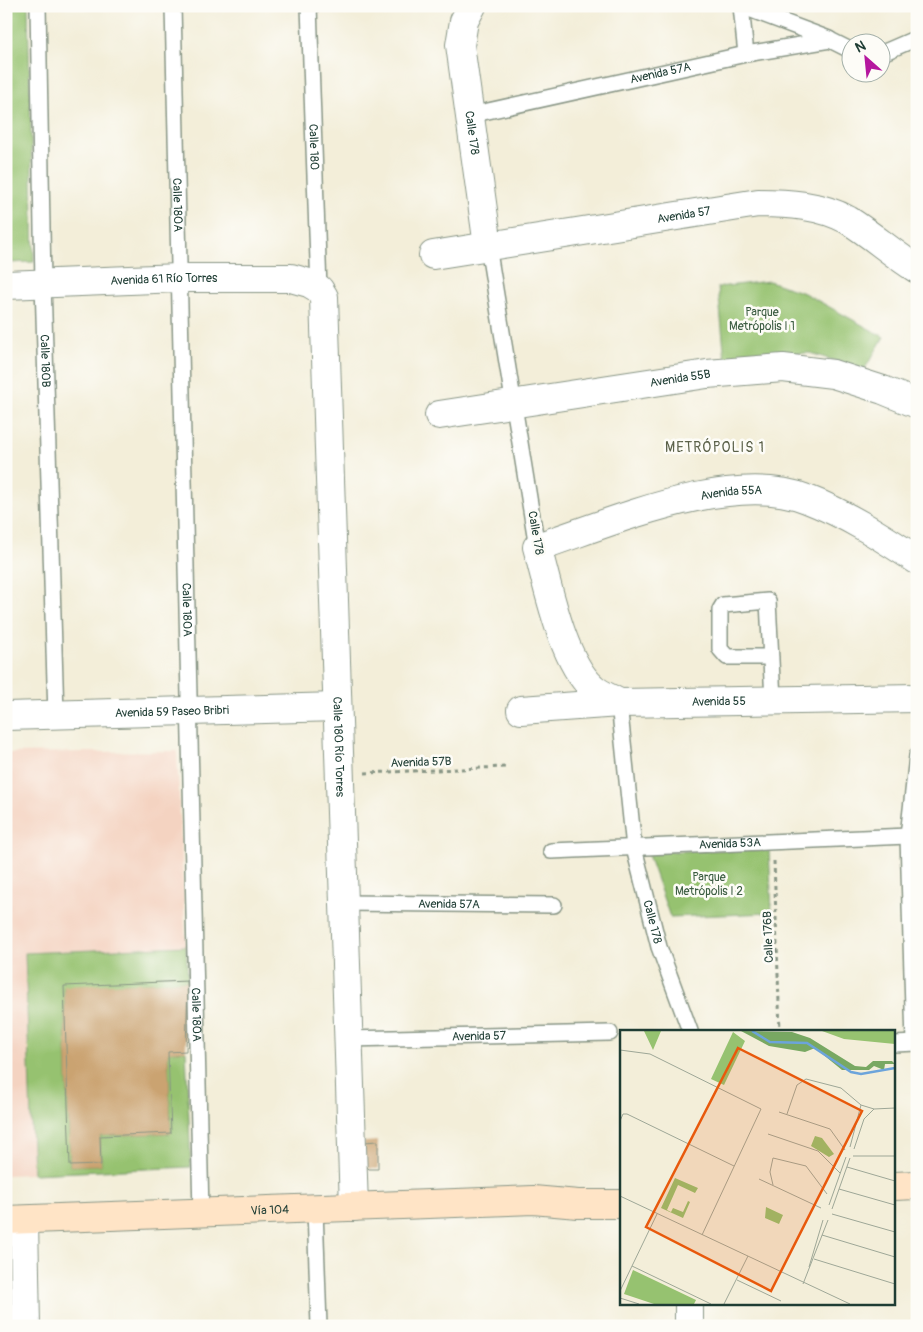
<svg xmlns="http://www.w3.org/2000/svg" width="923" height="1332" font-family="Pangolin,sans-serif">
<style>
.built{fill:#f4d3c1}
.green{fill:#96c270;stroke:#5a8052}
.building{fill:#caa371}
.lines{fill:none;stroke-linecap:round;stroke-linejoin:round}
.lane-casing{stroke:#899686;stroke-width:18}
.street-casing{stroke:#899686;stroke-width:30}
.secondary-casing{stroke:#899686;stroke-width:30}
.path{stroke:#899686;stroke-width:3;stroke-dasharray:4 4;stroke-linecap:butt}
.lane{stroke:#fff;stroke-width:15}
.street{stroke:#fff;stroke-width:28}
.secondary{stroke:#ffe4c6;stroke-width:28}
.labels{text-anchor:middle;stroke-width:5;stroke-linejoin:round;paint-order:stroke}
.street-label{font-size:12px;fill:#1f3d34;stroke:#fdfcf7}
.park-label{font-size:12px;fill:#3d5e43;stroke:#fdfcf7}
.neighbourhood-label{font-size:14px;letter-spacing:1px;fill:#5b6149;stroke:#fdfcf7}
.inset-river{fill:none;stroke:#6ca4db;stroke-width:2.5}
.inset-road{fill:none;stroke:#9ea797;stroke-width:1}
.view{fill:#e8590c;fill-opacity:0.15;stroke:#e8590c;stroke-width:2.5}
.inset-edge{fill:none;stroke:#1f3d34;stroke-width:2.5}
</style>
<rect width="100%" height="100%" fill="#fdfcf7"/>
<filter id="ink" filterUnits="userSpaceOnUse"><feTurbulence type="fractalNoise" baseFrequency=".02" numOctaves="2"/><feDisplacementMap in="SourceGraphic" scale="10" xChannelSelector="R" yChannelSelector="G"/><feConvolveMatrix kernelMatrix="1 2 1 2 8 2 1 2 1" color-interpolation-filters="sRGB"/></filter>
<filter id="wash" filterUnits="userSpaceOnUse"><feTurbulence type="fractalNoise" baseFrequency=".0096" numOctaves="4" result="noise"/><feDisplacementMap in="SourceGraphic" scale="20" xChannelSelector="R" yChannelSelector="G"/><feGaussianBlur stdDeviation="1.12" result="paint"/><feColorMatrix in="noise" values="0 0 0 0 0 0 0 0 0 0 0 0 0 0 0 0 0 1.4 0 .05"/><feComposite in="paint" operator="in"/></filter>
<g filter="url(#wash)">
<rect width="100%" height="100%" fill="#f3eed9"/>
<path class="built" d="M 177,751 L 186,946 L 25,953 L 33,1174 L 6,1175 L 6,753 Z"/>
<path class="green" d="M 6,6 L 28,6 L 34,262 L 6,263 Z
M 769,281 L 804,293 L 884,337 L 864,370 L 810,353 L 769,354 L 725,360 L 718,287 Z
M 769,849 L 772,913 L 670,917 L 647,852 Z
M 186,946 L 188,981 L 64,987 L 70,1166 L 101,1165 L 100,1136 L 171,1133 L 168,1052 L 186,1051 L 191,1167 L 33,1174 L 25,953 Z"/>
<g id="blocks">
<path class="building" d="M 188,981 L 186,1051 L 168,1052 L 171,1133 L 100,1136 L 101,1165 L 70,1166 L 64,986 Z
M 378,1141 L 378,1169 L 369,1169 L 365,1165 L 364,1142 Z"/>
</g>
</g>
<g filter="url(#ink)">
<use href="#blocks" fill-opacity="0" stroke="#899686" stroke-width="1"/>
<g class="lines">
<g class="lane-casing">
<g id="lane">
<path id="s1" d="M 38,6 L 43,283 L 56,715"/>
<path id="s2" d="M 173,6 L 201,1213"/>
<path id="s3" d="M 309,6 L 319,289"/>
<path d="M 741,6 L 829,39"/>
<path d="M 741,6 L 746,54"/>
<path d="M 880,54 L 917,38"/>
<path id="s4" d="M 470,115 L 746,54 L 830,40 L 850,50"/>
<path d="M 488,246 L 537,547"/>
<path d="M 771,657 L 727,657 L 720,649 L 720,610 L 723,605 L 768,601 L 773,700"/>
<path id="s5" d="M 619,703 L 634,848 L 659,947 L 690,1031"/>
<path id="s6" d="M 551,851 L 908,836"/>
<path id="s7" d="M 344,903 L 554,905"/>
<path id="s8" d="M 348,1039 L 610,1033"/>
<path d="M 914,1043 L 908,836 L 917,756"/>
<path d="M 894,1044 L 917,1043"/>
<path d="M 315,1209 L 319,1326"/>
</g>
</g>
<g class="street-casing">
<g id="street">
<path id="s9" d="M 472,6 L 464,21 L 460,45 L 488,246"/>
<path id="s10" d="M 433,255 L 758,203 C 788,203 821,205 848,220 C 872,235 893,254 917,269"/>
<path id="s11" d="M 6,285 L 179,278 L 291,278 L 309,283 L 319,289 L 324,297 L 354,1207"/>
<path id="s12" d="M 439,415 L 707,374 L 783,368 L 833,374 L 883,390 L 917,404"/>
<path id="s13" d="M 619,703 C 611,698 599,694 592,687 C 562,660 548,586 537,547 C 611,523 732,469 807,499 C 846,514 882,537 917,560"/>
<path id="s14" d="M 521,710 L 619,703 L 917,698"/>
<path id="s15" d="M 6,716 L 337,707"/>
<path d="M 24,1220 L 26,1326"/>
<path d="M 689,1303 L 689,1326"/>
</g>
</g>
<g class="secondary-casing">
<g id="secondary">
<path d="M 894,1186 L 917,1185"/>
<path id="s16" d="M 6,1220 L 533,1200 L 578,1204 L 622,1204"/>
</g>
</g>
<path class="path" d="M 365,773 L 505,767
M 774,861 L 780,1031"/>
<use href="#lane" class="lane"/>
<use href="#street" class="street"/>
<use href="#secondary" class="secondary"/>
</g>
</g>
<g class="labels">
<g class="street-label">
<text dy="4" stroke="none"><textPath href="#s4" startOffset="195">Avenida 57A</textPath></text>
<text dy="4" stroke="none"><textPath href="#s9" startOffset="130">Calle 178</textPath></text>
<text dy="4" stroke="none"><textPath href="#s3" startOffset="141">Calle 180</textPath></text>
<text dy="4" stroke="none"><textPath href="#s2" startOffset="199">Calle 180A</textPath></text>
<text dy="4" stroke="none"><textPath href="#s10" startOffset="254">Avenida 57</textPath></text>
<text dy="4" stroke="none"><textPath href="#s11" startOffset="158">Avenida 61 Río Torres</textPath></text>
<text dy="4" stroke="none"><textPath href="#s1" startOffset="355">Calle 180B</textPath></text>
<text dy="4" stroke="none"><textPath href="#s12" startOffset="244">Avenida 55B</textPath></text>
<text dy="4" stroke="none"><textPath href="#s13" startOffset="386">Avenida 55A</textPath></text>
<text transform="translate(536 533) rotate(80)" y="4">Calle 178</text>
<text dy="4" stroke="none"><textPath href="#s2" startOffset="604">Calle 180A</textPath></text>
<text dy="4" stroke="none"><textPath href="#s14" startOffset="198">Avenida 55</textPath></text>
<text dy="4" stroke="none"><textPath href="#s15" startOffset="166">Avenida 59 Paseo Bribri</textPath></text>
<text dy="4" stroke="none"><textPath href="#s11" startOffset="775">Calle 180 Río Torres</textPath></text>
<text transform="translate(421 762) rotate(-2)" y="4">Avenida 57B</text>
<text dy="4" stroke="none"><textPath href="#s6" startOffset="179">Avenida 53A</textPath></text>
<text dy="4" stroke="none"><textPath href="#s7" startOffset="105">Avenida 57A</textPath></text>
<text dy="4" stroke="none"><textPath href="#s5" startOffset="222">Calle 178</textPath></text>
<text transform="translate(768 937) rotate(-92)" y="4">Calle 176B</text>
<text dy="4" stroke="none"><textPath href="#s2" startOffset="1009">Calle 180A</textPath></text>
<text dy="4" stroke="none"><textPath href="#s8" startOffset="131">Avenida 57</textPath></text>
<text dy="4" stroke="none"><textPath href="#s16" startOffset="264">Vía 104</textPath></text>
</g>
<g class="park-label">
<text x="762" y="316">Parque<tspan x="762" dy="14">Metrópolis I 1</tspan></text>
<text x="709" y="881">Parque<tspan x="709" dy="14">Metrópolis I 2</tspan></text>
</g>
<g class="neighbourhood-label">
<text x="715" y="452">METRÓPOLIS 1</text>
</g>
</g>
<g transform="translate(620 1030)">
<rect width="275" height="275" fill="#f3eed9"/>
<path d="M 24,1 L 41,1 L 33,20 ZM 202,1 L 275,1 L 275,14 L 224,9 ZM 113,2 L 125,11 L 104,55 L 91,49 ZM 195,106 L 202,108 L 214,124 L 209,127 L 191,116 ZM 55,148 L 78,158 L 75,163 L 58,155 L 47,180 L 51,182 L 53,178 L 63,182 L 68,171 L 70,172 L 63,188 L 41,178 ZM 146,177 L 163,185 L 159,194 L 145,188 ZM 13,240 L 76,270 L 74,274 L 34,274 L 4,264 Z" fill="#96c270"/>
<path d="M 121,1 L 172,2 L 190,8 L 235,36 L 246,37 L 253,31 L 272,31 L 275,34 L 265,34 L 264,40 L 254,36 L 249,40 L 222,40 L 195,18 L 185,22 L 149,16 Z" fill="#78a862"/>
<path class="inset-river" d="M 132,1 L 150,12 L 187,13 L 231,42 L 241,44 L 275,38"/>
<path class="inset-road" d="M 0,20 L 30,24 L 141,79 L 82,205M 159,82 L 210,99 L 225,120M 167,84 L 177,55 L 186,49 L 221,58 L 241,75 L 254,79 L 275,78M 0,91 L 3,84 L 7,84 L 114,136M 148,104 L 198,121 L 220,143M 230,117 L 241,75M 234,119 L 244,89 L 254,79M 233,126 L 275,126M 227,137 L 275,151M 139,149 L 201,178M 153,155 L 150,142 L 153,128 L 186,136 L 207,164M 219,159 L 275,175M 0,166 L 230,274M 209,175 L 226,127M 212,179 L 230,128M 212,184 L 275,202M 202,205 L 275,227M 194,229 L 275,254M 12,236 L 91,274M 189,237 L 203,190M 117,250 L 161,271M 183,254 L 208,190M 0,261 L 37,184M 0,268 L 19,274M 104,274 L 128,226"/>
<path class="view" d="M 118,18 L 242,81 L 151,261 L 26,197 Z"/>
<rect width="275" height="275" class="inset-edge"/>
</g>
<rect width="923" height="1332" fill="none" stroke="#fdfcf7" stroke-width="25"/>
<g transform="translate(866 58) rotate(333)"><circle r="24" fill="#fdfcf7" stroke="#a4b0a9"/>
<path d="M0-4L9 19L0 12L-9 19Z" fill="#b5179e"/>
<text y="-8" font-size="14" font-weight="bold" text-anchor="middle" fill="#1f3d34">N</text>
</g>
</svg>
